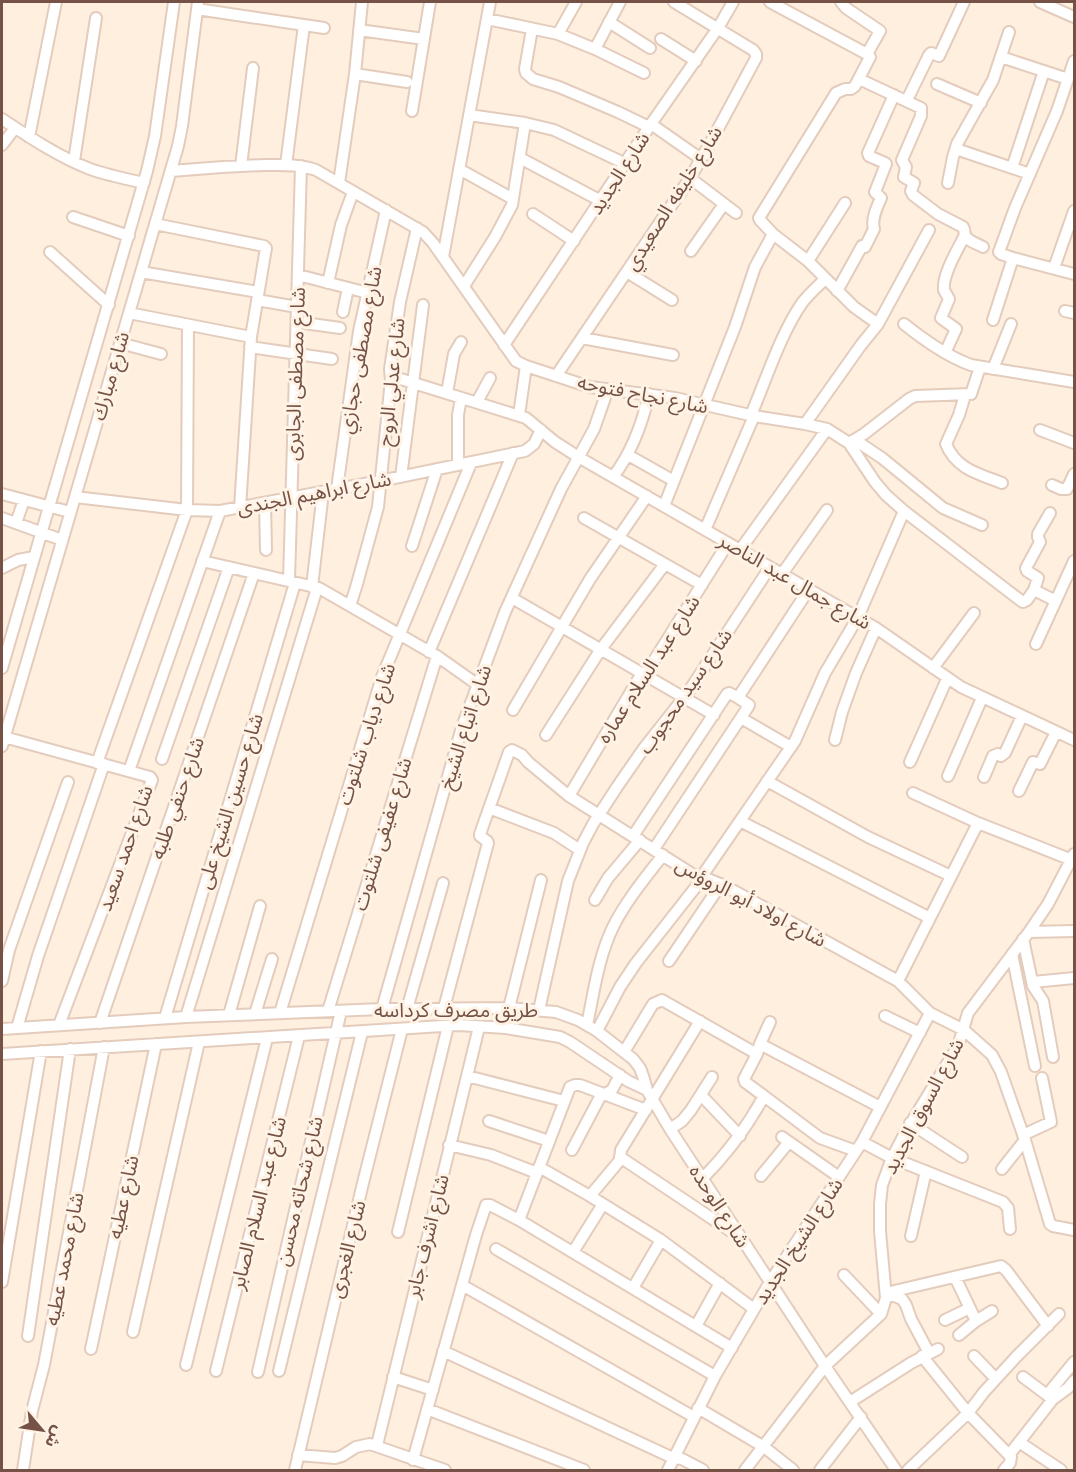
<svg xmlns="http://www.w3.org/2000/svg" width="1076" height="1472" font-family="Karla,'Noto Sans Arabic',sans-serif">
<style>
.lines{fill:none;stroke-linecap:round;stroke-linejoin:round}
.street-casing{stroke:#e4ccbd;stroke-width:14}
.street{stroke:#fff;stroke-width:10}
.labels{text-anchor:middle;stroke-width:6;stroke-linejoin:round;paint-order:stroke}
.street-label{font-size:20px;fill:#755245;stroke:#fff3e6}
</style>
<rect width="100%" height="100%" fill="#feefdf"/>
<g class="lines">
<g class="street-casing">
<path id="street" d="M 770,2 L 867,54
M 841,2 L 846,8 L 880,31 L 867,54
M 1040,2 L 1074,17
M 197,9 L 324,28
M 487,19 L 558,34 L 595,49 L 644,73
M 609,22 L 650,48
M 532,29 L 525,69 L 526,73 L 533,79 L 559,87 L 618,112 L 649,127
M 359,30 L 424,39
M 558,34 L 576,2
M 661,39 L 696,61
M 595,49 L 620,2
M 867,54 L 870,57 L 855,86 L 851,89 L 845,89 L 836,93 L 759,218 L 760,220 L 773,234 L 808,261 L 854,307 L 878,324
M 1001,57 L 1068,79
M 1074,61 L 1057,111 L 1015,208 L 999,252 L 1001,254 L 1013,258 L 1074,274
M 355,74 L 407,82
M 859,79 L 921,108 L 921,116 L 902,160 L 906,167 L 904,177 L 914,183 L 911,191 L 913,195 L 938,214 L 963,227 C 965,230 964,233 965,235 C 967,241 978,244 983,247
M 937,84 L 981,103
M 907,100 L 929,55 L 931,53 L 939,56 L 964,2
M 412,111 L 430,2
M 469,115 L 525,123 L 554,130 L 626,164
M 2,119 C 29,137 59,157 90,169 C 107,175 126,179 144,183
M 651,124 L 701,159
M 29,137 L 56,2
M 2,145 L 15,128
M 956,149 L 1030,174
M 520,158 L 601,201
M 74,161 L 96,18
M 286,165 L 304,25
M 241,166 L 253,68
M 1012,168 L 1044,71
M 459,169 L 513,199
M 171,171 C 202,168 233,166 265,165 C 282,165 299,164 316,170 L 423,232 L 433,243 L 516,361 L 526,366 L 590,387 L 675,398 L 754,416 L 805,424 L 827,429 L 849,443 L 864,434 L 909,399 L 915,396 L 971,394 L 980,367
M 690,178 L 736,213
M 339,183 L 355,74 L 362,2
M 948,183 L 953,157 L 957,144 L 993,80 L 1009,32
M 533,214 L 574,241
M 73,217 L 129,236
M 155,224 L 264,246 L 266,248 L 251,337 L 240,508
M 691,251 L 724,204
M 50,252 L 109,305
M 443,257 L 490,2
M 808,261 L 845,203
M 1054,268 L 1074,211
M 141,272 L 258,292
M 627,272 L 672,300
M 298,275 L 368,293
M 328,283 L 341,225 L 353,192
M 464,286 L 495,237 L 512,205 L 525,123
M 837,291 L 862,246 L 865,247 L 874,229 C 871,219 877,207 881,198 L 875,192 L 886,164 L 885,163 L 869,156 L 868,153 L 894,95
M 257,300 L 297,307
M 1065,311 L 1074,313
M 343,312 L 348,288
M 129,313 L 251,337
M 993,320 L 1013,258
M 297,322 L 340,328
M 904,324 C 924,340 946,356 971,365 L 1074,382
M 582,338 L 673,355
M 120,343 L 161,354
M 504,345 L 651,124 L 718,28 L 733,2
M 250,347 L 332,359
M 945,353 L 956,329 L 941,318 L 949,299 C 948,297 945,292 944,290 C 942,275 958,249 965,235
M 993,369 L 1011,324
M 391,376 L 526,418 L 555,442 L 580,458 L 876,628 L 961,687 L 1074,740
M 556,376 L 690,178 L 712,140 L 756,58 L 756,54 L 753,50 L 674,2
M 447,393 L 454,354 L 461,342
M 965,395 L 959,415 L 946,444 C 956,469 979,474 1002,483
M 477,402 L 490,378
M 519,415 L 526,366
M 751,415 C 766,380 780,335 802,303 C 808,295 817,287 825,279
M 805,424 L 861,345 L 878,324 L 929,230
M 1040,430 L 1074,443
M 855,440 L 882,458 L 943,508 L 982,525
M 849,443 L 875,482 L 886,495 L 904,511 L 1020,600 L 1023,602 L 1027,600 L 1034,590 L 1056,601
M 628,455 L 674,481
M 458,465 L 458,415 L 461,398
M 401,477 L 423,305
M 613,477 C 632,452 642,425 649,394
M 1052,485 L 1061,489 L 1067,489 L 1074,474
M 337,489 L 359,331 L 386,210
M 2,494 L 70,512
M 75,497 L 187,510 L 220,511 L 380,481 L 525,451 L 534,444 L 541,430
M 265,503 L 266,550
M 664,506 L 735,327 L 755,267 L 773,234
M 2,518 L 62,540
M 584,518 L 702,585
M 16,523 L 24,500
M 705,530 L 754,416
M 412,546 L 437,469
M 740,550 L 827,429
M 202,561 L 319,588 L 437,656 L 478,685
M 2,568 L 18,560 L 34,557
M 782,574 L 827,510
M 289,581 L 301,166
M 312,587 L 323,492
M 1034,590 L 1038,578 L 1027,571 L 1026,568 L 1040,542 L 1038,537 L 1038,534 L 1050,513
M 512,598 L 714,715
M 350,606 L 357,584 L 378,507 L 391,380 L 390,369 L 400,302 L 417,228
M 1036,644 L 1074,561
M 429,652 L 513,453
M 2,668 L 147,171 L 155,136 L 174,2
M 933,668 L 974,613
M 513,710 L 590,579 L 647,496
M 741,718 L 791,747
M 546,735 L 601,649 L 665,564
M 4,737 L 150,777 L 152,780 L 59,1025
M 835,740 L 842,712 L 856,673 L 876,628
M 2,746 L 178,146 L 182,126 L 198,2
M 162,759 L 229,567
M 910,762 L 947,679
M 97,763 L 187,510 L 188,325
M 129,771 L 220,511
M 948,776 L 982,698
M 984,777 L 993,756 L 998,754 L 1001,756 L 1005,753 L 1022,716
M 767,781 L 868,837 L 951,876
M 1019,791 L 1033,762 L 1040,764 L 1056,732
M 913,793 L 978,823 L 1072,860
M 569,796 L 639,678 L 645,675 L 728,543
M 489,808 L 554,833 L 580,850
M 740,821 L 930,918
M 633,836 L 727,694 L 729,693 L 737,697 L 739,696 L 809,589
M 654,849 L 748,707 L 749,705 L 737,697
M 700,879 L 795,741 L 825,673 L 858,617 L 904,511
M 595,900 L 608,878 L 640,840
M 1029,932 L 1074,931
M 1023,939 L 1033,986 L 1043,1001 L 1053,1057
M 1012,954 L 1035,1066
M 669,961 L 721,884
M 2,981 L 9,950 L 68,782
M 898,981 L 978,823
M 1033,982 L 1074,978
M 444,1008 L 488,843 L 487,841 L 480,836 L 480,834 L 509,752 L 512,750 L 522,755 L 528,762 L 569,796 L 700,879 L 708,879 L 725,886 L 898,981 L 930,1013 L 964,1030 L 992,1055 L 1001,1072 L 1025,1140 L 1050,1224 L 1053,1226 L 1074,1230
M 509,1008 L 541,880
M 382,1009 L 462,727 L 505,612 L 561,489 L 594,429 L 608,389
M 407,1009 L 443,883
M 539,1010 L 568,881 L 583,843 L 593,824 L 617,787 L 644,748 L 689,691 L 770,567
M 328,1011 L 437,656
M 280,1013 L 382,677 L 471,463
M 255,1014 L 272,959
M 229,1015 L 260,906
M 885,1016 L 920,1033
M 186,1017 L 317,588
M 165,1018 L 295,583
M 100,1023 L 254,573
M 587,1025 C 594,992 598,958 613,927 C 626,901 645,878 663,855
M 17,1028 L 38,956 L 104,764
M 2,1029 L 186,1017 L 382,1009 L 509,1008 L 556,1012 L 578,1020 L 597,1031 L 633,1059 L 640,1068 L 644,1079 L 647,1090 L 670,1129 L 825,1366 L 896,1470
M 597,1031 L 620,987 L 636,963 L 702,879
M 760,1044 L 880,1107
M 624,1052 L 653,1004 L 662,1000 L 757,1054
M 2,1054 L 458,1025 L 506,1028 L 560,1037 L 570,1042 L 628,1081 L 647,1090
M 467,1076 L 564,1101
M 701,1095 L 740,1136
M 764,1096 L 820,1138 L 856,1151
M 489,1121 L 549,1141
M 910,1123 L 962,1157
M 670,1129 L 682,1121 L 691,1110 L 712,1077
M 1023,1135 L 1051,1122 L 1042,1078
M 782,1137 L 839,1177
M 862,1142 L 892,1158 L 1003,1202 L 1008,1208 L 1010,1229
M 449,1145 L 491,1155 L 537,1173
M 572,1150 L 600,1097 L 612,1090 L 620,1075
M 620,1157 L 735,1234
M 539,1167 L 590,1196 L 661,1240 L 754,1309
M 1002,1169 L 1025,1140
M 761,1176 L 789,1142
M 702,1179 C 727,1154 747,1127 764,1096 L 745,1082 L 744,1079 L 757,1054 L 760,1044 L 770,1022
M 590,1196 L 620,1160 L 621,1150 L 700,1021
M 519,1220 L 570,1087 L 575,1085 L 580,1085 L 646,1110
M 398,1232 L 448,1026
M 911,1236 L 926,1171
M 496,1249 L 715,1376
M 573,1252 L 603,1204
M 844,1275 L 881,1314
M 955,1277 L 976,1321
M 2,1282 L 41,1051
M 462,1285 L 694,1417
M 633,1288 L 661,1240
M 886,1293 L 1001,1266 L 1006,1270 L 1048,1326
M 886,1293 L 902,1299 L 906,1305 L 911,1319 L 929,1353
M 945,1320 L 970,1308
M 696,1326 L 720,1283
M 133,1332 L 199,1042
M 959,1335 L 976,1321 L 992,1311
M 28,1336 L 70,1049
M 91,1349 L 156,1044
M 443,1351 L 673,1458 L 682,1459 L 703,1470
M 922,1356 L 968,1413 L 1009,1455
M 974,1356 L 996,1379
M 186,1365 L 267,1038
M 216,1371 L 299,1036
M 279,1371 L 362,1032
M 258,1372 L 341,1011
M 393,1377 L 433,1390
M 1023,1377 L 1051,1398
M 1047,1395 L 1074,1362
M 850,1402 L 911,1363 L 938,1349
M 698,1408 L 764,1447 L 793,1470
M 427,1409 L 584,1470
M 1019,1442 L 1061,1470
M 377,1445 L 479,1027
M 298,1455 L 335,1458 L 342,1456 L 356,1447 L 370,1444 L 445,1470
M 413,1460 L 476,1235 L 486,1205 L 490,1205 L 519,1220 L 732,1348
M 23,1470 L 32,1411 L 44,1365 L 104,1047
M 295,1470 L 363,1183 L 402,1029
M 668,1470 L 715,1376 L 770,1282 L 862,1142 L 930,1013
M 745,1470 L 825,1366 L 881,1314 L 886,1298 L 880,1231 L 880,1204 L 882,1185 L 892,1158 L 905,1133 L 958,1046 L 968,1013 L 1029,932 L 1048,904 L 1074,854
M 820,1470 L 861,1417
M 908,1470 L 968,1413 L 984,1392 L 1016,1357 L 1059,1314
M 1004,1470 L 1010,1463 L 1011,1457 L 1009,1455 L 1053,1399 L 1068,1388 L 1074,1381"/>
</g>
<use href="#street" class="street"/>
</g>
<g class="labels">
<g class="street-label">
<text transform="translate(619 173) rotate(-57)" y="7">شارع الجديد</text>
<text transform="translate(673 198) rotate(-58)" y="7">شارع خليفه الصعيدي</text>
<text transform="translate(360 350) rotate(-80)" y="7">شارع مصطفى حجازي</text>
<text transform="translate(295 374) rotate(-88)" y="7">شارع مصطفى الجابرى</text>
<text transform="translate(110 376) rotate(-74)" y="7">شارع مبارك</text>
<text transform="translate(391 382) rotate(-84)" y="7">شارع عدلي الروح</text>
<text transform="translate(643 394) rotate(11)" y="7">شارع نجاح فتوحه</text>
<text transform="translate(314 493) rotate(-11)" y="7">شارع ابراهيم الجندى</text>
<text transform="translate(795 581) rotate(30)" y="7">شارع جمال عبد الناصر</text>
<text transform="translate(648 669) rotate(-57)" y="7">شارع عبد السلام عماره</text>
<text transform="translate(685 691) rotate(-55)" y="7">شارع سيد محجوب</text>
<text transform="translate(465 727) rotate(-72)" y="7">شارع اتباع الشيخ</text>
<text transform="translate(366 734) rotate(-72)" y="7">شارع دياب شلتوت</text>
<text transform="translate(177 798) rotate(-71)" y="7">شارع حنفي طلبه</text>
<text transform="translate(230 801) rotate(-73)" y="7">شارع حسين الشيخ على</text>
<text transform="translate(382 834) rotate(-73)" y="7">شارع عفيفى شلتوت</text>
<text transform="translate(125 848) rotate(-71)" y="7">شارع احمد سعيد</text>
<text transform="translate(751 902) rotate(28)" y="7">شارع اولاد أبو الروؤس</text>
<text x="456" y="1017">طريق مصرف كرداسه</text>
<text transform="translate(923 1106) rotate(-62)" y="7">شارع السوق الجديد</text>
<text transform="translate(299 1191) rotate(-77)" y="7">شارع شحاته محسن</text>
<text transform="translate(123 1197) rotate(-78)" y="7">شارع عطيه</text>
<text transform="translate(258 1203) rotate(-76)" y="7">شارع عبد السلام الصابر</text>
<text transform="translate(720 1206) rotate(57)" y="7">شارع الوحده</text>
<text transform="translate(427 1236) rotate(-76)" y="7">شارع اشرف جابر</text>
<text transform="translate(798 1241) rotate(-57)" y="7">شارع الشيخ الجديد</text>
<text transform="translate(347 1249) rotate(-76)" y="7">شارع الغجرى</text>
<text transform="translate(64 1259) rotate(-79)" y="7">شارع محمد عطيه</text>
</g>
</g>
<rect width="1076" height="1472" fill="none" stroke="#755245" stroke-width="6"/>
<g transform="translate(42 1430) rotate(119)" stroke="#fff3e6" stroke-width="4.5" paint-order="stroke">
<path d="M0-4.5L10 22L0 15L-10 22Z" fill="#755245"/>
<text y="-9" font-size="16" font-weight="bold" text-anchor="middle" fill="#755245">ش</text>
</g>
</svg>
